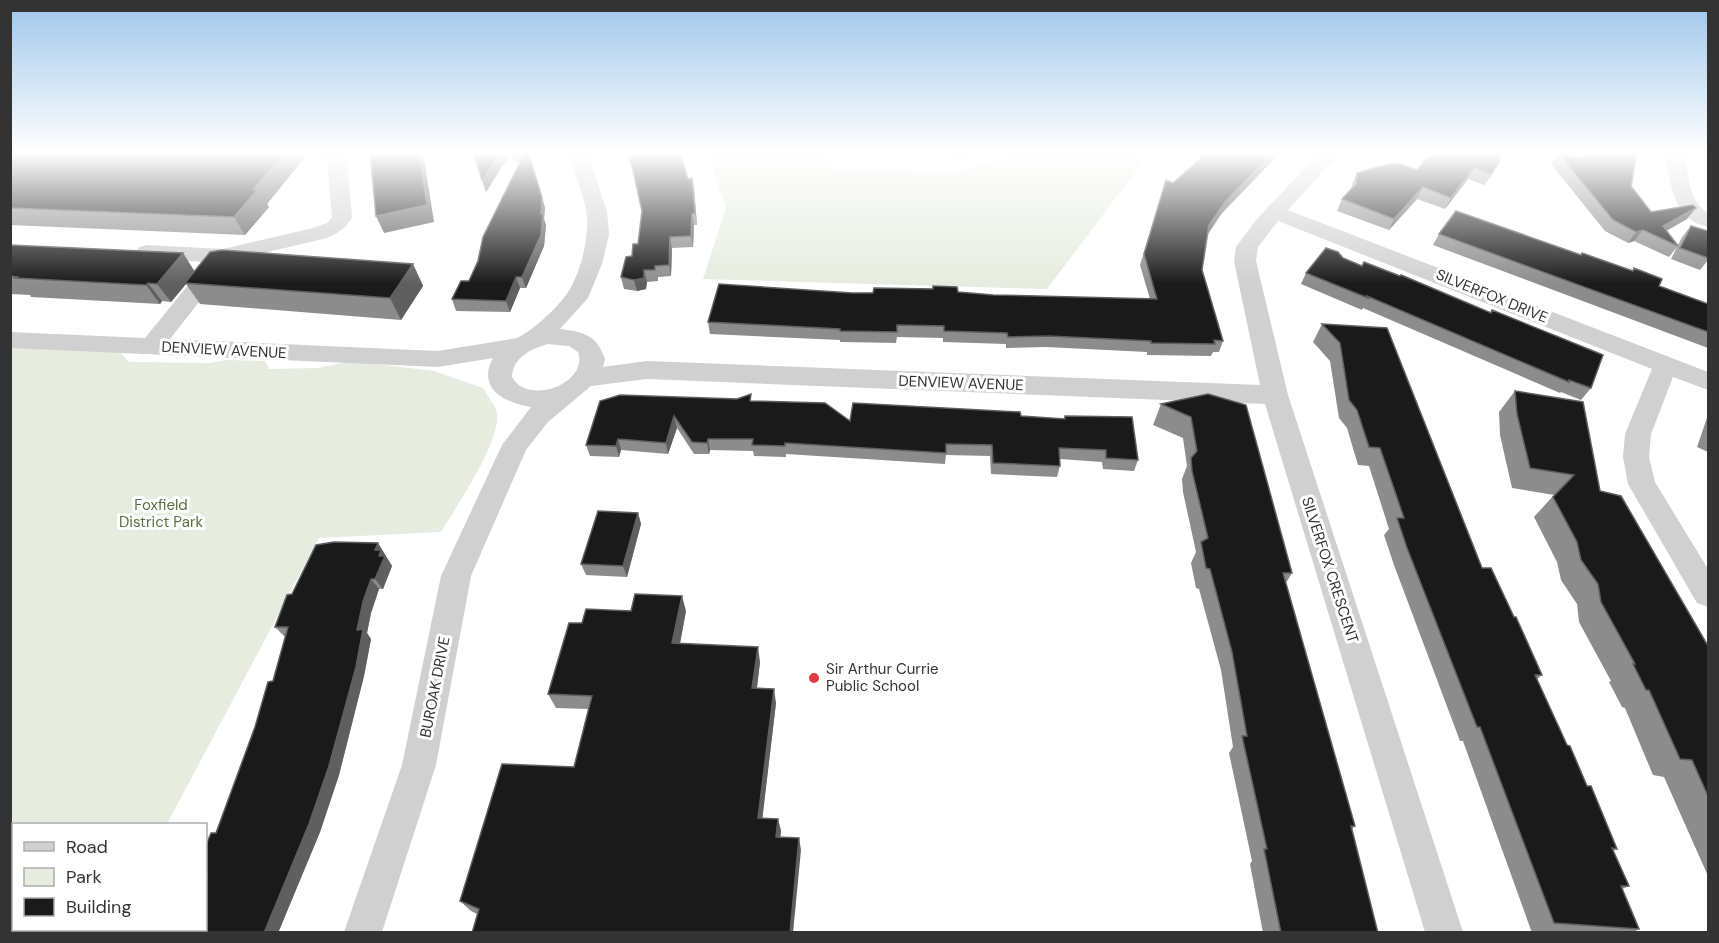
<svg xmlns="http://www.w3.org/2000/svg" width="1719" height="943" font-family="'DM Sans',sans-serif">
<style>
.green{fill:#e6ecdf}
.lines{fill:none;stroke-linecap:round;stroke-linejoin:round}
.minor{fill:#d0d0d0;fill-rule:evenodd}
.wall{fill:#8c8c8c}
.shaded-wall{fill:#5f5f5f}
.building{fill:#1a1a1a;stroke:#5f5f5f;stroke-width:1.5}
.poi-dot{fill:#e63946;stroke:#fff;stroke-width:2}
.labels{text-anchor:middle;stroke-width:6;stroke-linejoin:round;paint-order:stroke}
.street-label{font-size:15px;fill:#333;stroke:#fff}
.park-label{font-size:15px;fill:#56703f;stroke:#fff}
.poi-label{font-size:15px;fill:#333;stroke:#fff;text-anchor:start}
</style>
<rect width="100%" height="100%" fill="#fff"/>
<path class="green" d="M 707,152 L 825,152 L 836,170 L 958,172 L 1019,152 L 1124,152 L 1145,159 L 1047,289 L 1008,288 L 703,279 L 726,207 Z
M 11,347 L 118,350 L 129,362 L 210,363 L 226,360 L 265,361 L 269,369 L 319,368 L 351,361 L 434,371 L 483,388 C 487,395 495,405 497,413 C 501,442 456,507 441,532 L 319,538 L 167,824 L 14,824 L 14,930 L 112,930 L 110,932 L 11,932 Z"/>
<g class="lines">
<path class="minor" d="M 317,152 L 340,152 L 347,158 L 352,218 C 345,228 339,233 327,238 L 225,262 L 227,265 L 224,270 L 170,339 L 438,351 L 517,338 C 532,331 556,309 566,295 C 580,277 591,233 586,210 C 582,191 574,171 567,152 L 587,152 L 607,211 L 609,235 L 602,264 L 588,298 L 560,329 C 584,332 597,335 605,359 L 603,367 L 647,361 L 1260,385 L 1234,261 L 1236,247 L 1256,220 L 1320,152 L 1341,152 L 1288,210 L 1708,372 L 1708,390 L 1673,377 L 1651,434 L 1649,457 L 1655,482 L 1708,569 L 1708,607 L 1697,603 L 1628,484 L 1623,457 L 1625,434 L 1652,369 L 1278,221 L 1258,247 L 1256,261 L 1288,395 L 1463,932 L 1425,932 L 1265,404 L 647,379 L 591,386 L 548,422 L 526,450 L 471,576 L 436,765 L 382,932 L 344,932 L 402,765 L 441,576 L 502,445 L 531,407 C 506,403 476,389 493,358 L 438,367 L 10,348 L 10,332 L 145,338 L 207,262 L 147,259 L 139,257 L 136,252 L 139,247 L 147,245 L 223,249 L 313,228 L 327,223 L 332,217 L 327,161 ZM 548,344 L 569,346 L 578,352 C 589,384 527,406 512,377 C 513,357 531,349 548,344 Z
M 1665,152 L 1685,152 C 1688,174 1688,200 1708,213 L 1708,227 C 1673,220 1670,182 1665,152 Z"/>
</g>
<path class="wall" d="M 10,152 L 309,152 L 267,204 L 269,207 L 245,235 L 10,225 Z
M 473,152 L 528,152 L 545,208 L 544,219 L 546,225 L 544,246 L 526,288 L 520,288 L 510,312 L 456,311 L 452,299 L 469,281 L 478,261 L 520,164 L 508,157 L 486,192 Z
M 624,152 L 680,152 L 688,179 L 692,178 L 694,189 L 697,225 L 694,225 L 693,247 L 672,248 L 671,276 L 658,277 L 658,281 L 647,282 L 646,289 L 637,291 L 624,289 L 621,277 L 638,244 L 642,211 L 632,168 Z
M 863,152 L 974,152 L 968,154 L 968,156 L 863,155 Z
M 1203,152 L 1281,152 L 1222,213 L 1208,232 L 1202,270 L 1223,341 L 1219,352 L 1213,352 L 1211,356 L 1147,355 L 1147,352 L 1046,347 L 1006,348 L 1006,344 L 943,342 L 943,338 L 897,337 L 896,343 L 840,342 L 840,340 L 710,334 L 708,322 L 852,293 L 958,292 L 993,295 L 1150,299 L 1140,265 L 1166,180 L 1173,183 L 1201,158 Z
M 1582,152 L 1637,152 L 1631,186 L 1651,212 L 1687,219 L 1666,231 L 1678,245 L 1682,237 L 1691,226 L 1708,231 L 1708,260 L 1700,270 L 1671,259 L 1677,247 L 1669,257 L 1634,241 L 1628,243 L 1605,231 L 1551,164 L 1558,153 L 1580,157 Z
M 1500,161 L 1484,185 L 1468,179 L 1445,209 L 1417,199 L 1389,230 L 1337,211 L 1342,199 L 1351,189 L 1352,184 L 1357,173 L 1417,170 Z
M 1439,234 L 1659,286 L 1708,304 L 1708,348 L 1433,245 Z
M 10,245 L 183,253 L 194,271 L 413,264 L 423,286 L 401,320 L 200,304 L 186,284 L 171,302 L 162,301 L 160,304 L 31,297 L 30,295 L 10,294 Z
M 1343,258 L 1591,388 L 1581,400 L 1561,392 L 1560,393 L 1363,308 L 1362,310 L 1301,284 L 1306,273 Z
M 1322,324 L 1387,328 L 1482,568 L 1542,675 L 1537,679 L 1567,745 L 1617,849 L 1613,851 L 1629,886 L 1622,889 L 1639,929 L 1632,933 L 1532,933 L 1463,741 L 1460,741 L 1394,565 L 1384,535 L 1389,529 L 1369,466 L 1358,465 L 1347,428 L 1339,418 L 1330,361 L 1313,342 Z
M 1515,391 L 1600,491 L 1708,646 L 1708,876 L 1664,777 L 1653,775 L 1625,708 L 1622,707 L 1609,682 L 1611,681 L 1579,622 L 1577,604 L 1561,580 L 1557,562 L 1534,517 L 1554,495 L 1512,488 L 1500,435 L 1499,412 Z
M 1208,394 L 1292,573 L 1286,583 L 1355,826 L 1352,829 L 1378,933 L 1263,933 L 1250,864 L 1252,861 L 1229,753 L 1233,747 L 1221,670 L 1199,589 L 1196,588 L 1191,563 L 1196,552 L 1183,492 L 1182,479 L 1187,466 L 1183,438 L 1153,425 L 1161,404 Z
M 737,399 L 850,421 L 1021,416 L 1064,419 L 1065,416 L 1138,460 L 1134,471 L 1103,469 L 1102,462 L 1060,459 L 1060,466 L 1057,477 L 991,474 L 990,456 L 946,455 L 945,464 L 786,454 L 786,457 L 754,456 L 753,451 L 710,450 L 709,454 L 694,454 L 677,428 L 668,454 L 621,450 L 619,457 L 590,456 L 586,445 L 600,401 Z
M 1708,415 L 1708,452 L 1697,447 Z
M 638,513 L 641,524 L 627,577 L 586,575 L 581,564 Z
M 378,543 L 392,566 L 383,589 L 379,589 L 371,613 L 367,633 L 371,639 L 364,676 L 339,775 L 320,832 L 278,933 L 178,933 L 206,930 L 206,877 L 216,833 L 273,681 L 285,637 L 275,627 L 292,594 Z
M 631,611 L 686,611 L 680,644 L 760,662 L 757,688 L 776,703 L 762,819 L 778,819 L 781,831 L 780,837 L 801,850 L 477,914 L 471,911 L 460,901 L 574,767 L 588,709 L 556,708 L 548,694 L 582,623 Z"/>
<path class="shaded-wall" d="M 285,152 L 309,152 L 267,204 L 269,207 L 245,235 L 234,217 L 254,189 Z
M 419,152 L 423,152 L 434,222 L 384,233 L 376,216 Z
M 501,152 L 507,152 L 508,157 L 486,192 L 482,180 Z
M 1274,152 L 1281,152 L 1222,213 L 1206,237 L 1209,225 L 1226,201 Z
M 1500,161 L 1494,172 L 1484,185 L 1491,174 Z
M 1474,168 L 1468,179 L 1445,209 L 1451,198 Z
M 692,178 L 694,189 L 697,225 L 695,213 Z
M 1423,187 L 1417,199 L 1389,230 L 1394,219 Z
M 542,197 L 545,208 L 544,219 L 546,225 L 544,246 L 526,288 L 522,277 L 541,214 Z
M 1696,208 L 1687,219 L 1657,236 L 1663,226 Z
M 692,214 L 694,225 L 693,247 L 691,236 Z
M 1643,230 L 1634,241 L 1628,243 L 1636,232 Z
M 670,237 L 672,248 L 671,276 L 669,265 Z
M 183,253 L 195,272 L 185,283 L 186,284 L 171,302 L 157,284 Z
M 413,264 L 423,286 L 401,320 L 390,298 Z
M 644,270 L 647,282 L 646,289 L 637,291 L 634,280 Z
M 516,277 L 520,288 L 510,312 L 506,301 Z
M 148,283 L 162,301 L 160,304 L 146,285 Z
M 674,416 L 677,428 L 668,454 L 666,443 Z
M 618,439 L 621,450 L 619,457 L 616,446 Z
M 708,439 L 710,450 L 709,454 L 707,443 Z
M 638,513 L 641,524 L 627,577 L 623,566 Z
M 378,543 L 392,566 L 383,589 L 375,579 L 375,550 Z
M 371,579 L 379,589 L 371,613 L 367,633 L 371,639 L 364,676 L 339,775 L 320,832 L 278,933 L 264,933 L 357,630 L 363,602 Z
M 682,596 L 686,611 L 677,658 L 672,643 Z
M 758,647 L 760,662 L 755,702 L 752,688 Z
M 774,689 L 776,703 L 761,830 L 758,818 Z
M 778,819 L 781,831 L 779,848 L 776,837 Z
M 799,838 L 801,850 L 793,933 L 790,933 Z"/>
<path class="building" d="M 10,152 L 285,152 L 254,189 L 258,189 L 234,217 L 10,208 Z
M 370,152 L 419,152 L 427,205 L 376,216 Z
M 473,152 L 501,152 L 482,180 Z
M 515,152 L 528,152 L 542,197 L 541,214 L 543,214 L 541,235 L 522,277 L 516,277 L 506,301 L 452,299 L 461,281 L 469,281 L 478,261 L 483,237 L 523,156 Z
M 627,152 L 680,152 L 688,179 L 692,178 L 695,213 L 692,214 L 691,236 L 670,237 L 669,265 L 655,266 L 655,270 L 644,270 L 644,278 L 634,280 L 621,277 L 626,257 L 632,256 L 633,244 L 638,244 L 642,211 L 630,157 Z
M 1203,152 L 1274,152 L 1226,201 L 1209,225 L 1202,270 L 1223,341 L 1214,340 L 1215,344 L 1151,343 L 1151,341 L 1049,336 L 1008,337 L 1007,333 L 944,331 L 944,326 L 897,325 L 897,332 L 840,331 L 840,329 L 708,322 L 719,284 L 852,293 L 873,293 L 874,288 L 933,289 L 933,286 L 957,287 L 958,292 L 993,295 L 1157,299 L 1144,254 L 1166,180 L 1173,183 L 1201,158 Z
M 1432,152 L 1498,152 L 1500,155 L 1500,161 L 1491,174 L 1474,168 L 1451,198 L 1423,187 L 1394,219 L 1342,199 L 1356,184 L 1357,173 L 1388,164 L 1401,164 L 1417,170 Z
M 1585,152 L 1637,152 L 1631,186 L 1651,212 L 1693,205 L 1696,208 L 1663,226 L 1678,246 L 1643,230 L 1636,232 L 1613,220 L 1558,153 L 1583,158 Z
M 1456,211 L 1581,255 L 1582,253 L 1633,271 L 1634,268 L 1662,279 L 1659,286 L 1708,304 L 1708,332 L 1439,234 Z
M 1691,226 L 1708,231 L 1708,258 L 1680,248 Z
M 10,245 L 183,253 L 157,284 L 148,283 L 146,285 L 15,278 L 17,277 L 10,276 Z
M 1326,248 L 1338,252 L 1343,258 L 1362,266 L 1364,262 L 1400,276 L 1401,275 L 1491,313 L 1492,310 L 1603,355 L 1591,388 L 1569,380 L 1569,382 L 1367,296 L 1368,298 L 1306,273 Z
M 222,250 L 413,264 L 390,298 L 185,283 L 210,252 Z
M 1322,324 L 1387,328 L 1482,568 L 1491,568 L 1514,617 L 1516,617 L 1542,675 L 1535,675 L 1567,745 L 1570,746 L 1587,786 L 1591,786 L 1617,849 L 1612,848 L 1629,886 L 1621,886 L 1639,929 L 1554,923 L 1480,727 L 1477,727 L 1407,548 L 1397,518 L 1404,518 L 1380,448 L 1369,447 L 1357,410 L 1349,400 L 1340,343 Z
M 1515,391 L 1583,402 L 1600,491 L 1621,496 L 1708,646 L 1708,796 L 1692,760 L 1680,759 L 1649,690 L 1646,690 L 1633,664 L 1635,664 L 1601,602 L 1598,584 L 1581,560 L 1577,542 L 1553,497 L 1574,475 L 1530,468 L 1517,414 Z
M 751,394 L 750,401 L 825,403 L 850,421 L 853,403 L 1020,412 L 1021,416 L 1065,419 L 1065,416 L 1132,417 L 1138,460 L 1106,458 L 1106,450 L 1059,448 L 1060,466 L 993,463 L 992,445 L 946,444 L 946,453 L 785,443 L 785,446 L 752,445 L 753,439 L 708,439 L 707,443 L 692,442 L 674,416 L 666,443 L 618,439 L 616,446 L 586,445 L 600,401 L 620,395 L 737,399 Z
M 1208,394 L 1246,405 L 1292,573 L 1283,573 L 1355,826 L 1351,826 L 1378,933 L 1281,933 L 1264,849 L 1267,849 L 1242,736 L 1247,736 L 1232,652 L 1210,569 L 1206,568 L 1201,542 L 1208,538 L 1192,471 L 1191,458 L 1197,451 L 1191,417 L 1161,404 Z
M 598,511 L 638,513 L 623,566 L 581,564 Z
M 334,542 L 378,543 L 375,550 L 381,550 L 379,556 L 385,556 L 375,579 L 371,579 L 363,602 L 357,630 L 363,629 L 356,667 L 329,766 L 309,824 L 264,933 L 178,933 L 180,930 L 206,930 L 206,880 L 207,877 L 206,877 L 206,845 L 211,833 L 216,833 L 255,727 L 268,682 L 273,681 L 288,627 L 275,627 L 287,595 L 292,594 L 316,545 Z
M 635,594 L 682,596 L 672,643 L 758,647 L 752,688 L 774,689 L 758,818 L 778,819 L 776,837 L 799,838 L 790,933 L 472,933 L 479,909 L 460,901 L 502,764 L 574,767 L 592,696 L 548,694 L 569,623 L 582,623 L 586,609 L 631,611 Z"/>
<linearGradient id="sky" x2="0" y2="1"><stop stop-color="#9ec6ea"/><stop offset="0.54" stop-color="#fff"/><stop offset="1" stop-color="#fff" stop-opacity="0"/></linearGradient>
<rect width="1719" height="284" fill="url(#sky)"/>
<circle class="poi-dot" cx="814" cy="678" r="6"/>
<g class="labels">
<g class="street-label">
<text transform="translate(1492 296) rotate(22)" y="5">SILVERFOX DRIVE</text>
<text transform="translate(224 350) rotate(3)" y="5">DENVIEW AVENUE</text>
<text transform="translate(961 383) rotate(2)" y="5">DENVIEW AVENUE</text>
<text transform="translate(1330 570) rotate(72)" y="5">SILVERFOX CRESCENT</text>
<text transform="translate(435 687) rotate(-79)" y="5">BUROAK DRIVE</text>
</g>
<g class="park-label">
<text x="161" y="510">Foxfield<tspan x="161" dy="17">District Park</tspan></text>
</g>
<g class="poi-label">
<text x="826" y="674">Sir Arthur Currie<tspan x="826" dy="17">Public School</tspan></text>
</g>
</g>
<rect width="1719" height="943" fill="none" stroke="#333333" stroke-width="24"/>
<rect x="12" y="823" width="195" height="108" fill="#ffffff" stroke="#adadad" stroke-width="1.5"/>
<rect x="24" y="842" width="30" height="9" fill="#d0d0d0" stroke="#adadad" stroke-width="1.5"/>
<text x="66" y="853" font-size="18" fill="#333333">Road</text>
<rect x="24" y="868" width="30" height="18" fill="#e6ecdf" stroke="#adadad" stroke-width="1.5"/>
<text x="66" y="883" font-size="18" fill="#333333">Park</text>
<rect x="24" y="898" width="30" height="18" fill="#1a1a1a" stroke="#adadad" stroke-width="1.5"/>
<text x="66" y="913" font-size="18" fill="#333333">Building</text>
</svg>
